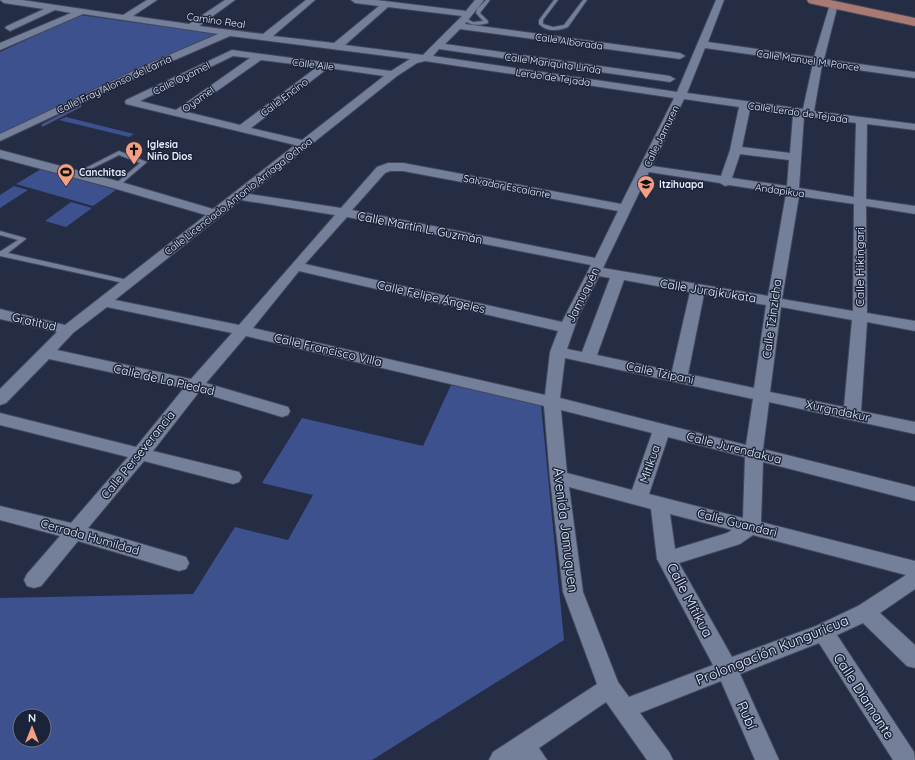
<svg xmlns="http://www.w3.org/2000/svg" width="915" height="760" font-family="Quicksand,sans-serif">
<style>
.green{fill:#3d518f;fill-rule:evenodd}
.lines{fill:none;stroke-linecap:round;stroke-linejoin:round}
.stream{stroke:#4b5087;stroke-width:3}
.service-casing{stroke:#42485c;stroke-width:2}
.minor-casing{stroke:#42485c;stroke-width:2}
.primary-casing{stroke:#42485c;stroke-width:2}
.service{fill:#747f9a;fill-rule:evenodd}
.minor{fill:#747f9a;fill-rule:evenodd}
.primary{fill:#aa7971;fill-rule:evenodd}
.labels{text-anchor:middle;stroke-width:3;stroke-linejoin:round;paint-order:stroke}
.far-street-label{font-size:10px;fill:#e8eefd;stroke:#1b2339}
.far-poi-label{font-size:10px;font-weight:bold;fill:#e8eefd;stroke:#1b2339;text-anchor:start}
.street-label{font-size:12px;fill:#e8eefd;stroke:#1b2339}
.near-street-label{font-size:14px;fill:#e8eefd;stroke:#1b2339}
</style>
<rect width="100%" height="100%" fill="#242d44"/>
<path class="green" d="M 80,15 L 218,34 L 0,134 L 0,52 Z
M 66,117 L 134,134 L 129,137 L 59,120 Z
M 41,169 L 116,190 L 93,206 L 16,184 Z
M 14,186 L 28,190 L 0,208 L 0,195 Z
M 71,202 L 92,208 L 66,227 L 45,221 Z
M 451,385 L 541,405 L 564,640 L 372,760 L 0,760 L 0,598 L 193,594 L 235,527 L 288,540 L 313,495 L 262,483 L 302,418 L 423,446 ZM 20,716 L 44,716 L 44,740 L 20,740 Z"/>
<g class="lines">
<path class="stream" d="M 43,125 L 80,106"/>
<g class="service-casing">
<path id="service" d="M 486,0 L 490,0 L 480,13 L 488,21 L 488,23 C 478,26 469,26 462,18 L 464,17 L 473,22 L 483,21 L 476,13 L 477,9 Z
M 554,0 L 558,0 L 543,20 L 543,24 L 553,27 L 564,25 L 583,0 L 587,0 L 568,27 C 558,31 547,32 539,24 L 539,20 Z
M 119,151 L 147,162 L 119,186 L 117,187 L 114,185 L 140,163 L 119,155 L 79,175 L 75,175 L 74,174 Z
M 0,231 L 25,238 L 26,239 L 8,253 L 128,280 L 132,282 L 128,284 L 0,256 L 0,251 L 1,251 L 18,240 L 0,235 Z"/>
</g>
<g class="minor-casing">
<path id="minor" d="M 0,0 L 22,0 L 123,15 L 147,0 L 157,0 L 133,16 L 189,24 L 225,0 L 235,0 L 199,26 L 263,34 L 306,0 L 315,0 L 273,36 L 334,43 L 379,6 L 355,3 L 351,0 L 376,0 L 466,11 L 475,0 L 484,0 L 465,24 L 680,53 L 685,56 L 680,59 L 460,29 L 445,44 L 670,76 L 675,79 L 670,82 L 439,49 L 433,56 L 677,92 L 716,0 L 724,0 L 708,42 L 814,57 L 830,4 L 831,2 L 837,2 L 838,4 L 824,59 L 915,72 L 915,78 L 822,65 L 814,111 L 915,124 L 915,130 L 867,124 L 866,199 L 915,206 L 915,214 L 866,206 L 867,313 L 915,321 L 915,331 L 867,322 L 861,411 L 915,422 L 915,434 L 769,402 L 763,449 L 915,487 L 915,501 L 763,462 L 761,522 L 915,561 L 915,589 L 880,613 L 915,645 L 915,668 L 907,666 L 863,623 L 837,635 L 914,752 L 915,760 L 893,760 L 819,643 L 740,674 L 779,760 L 755,760 L 721,681 L 640,713 L 669,752 L 673,760 L 647,760 L 606,702 L 539,748 L 547,760 L 489,760 L 493,752 L 597,684 L 563,592 L 550,478 L 544,406 L 246,336 L 206,383 L 288,407 L 290,411 L 288,415 L 282,417 L 199,392 L 153,451 L 239,472 L 242,477 L 239,482 L 233,484 L 144,461 L 88,528 L 186,557 L 189,563 L 186,569 L 179,571 L 78,541 L 41,586 L 34,588 L 27,586 L 24,580 L 27,574 L 60,536 L 0,520 L 0,506 L 71,523 L 128,457 L 0,425 L 0,413 L 136,447 L 184,388 L 49,359 L 6,403 L 0,405 L 0,389 L 57,332 L 0,319 L 0,309 L 65,325 L 206,215 L 113,188 L 0,158 L 0,150 L 121,182 L 213,209 L 295,145 L 126,104 L 125,102 L 126,100 L 232,50 L 391,71 L 410,59 L 230,36 L 163,65 L 0,141 L 0,134 L 155,61 L 218,34 L 83,14 L 0,50 L 0,43 L 71,13 L 55,10 L 10,31 L 5,28 L 7,26 L 44,9 L 4,3 ZM 388,7 L 462,16 L 423,55 L 345,45 ZM 705,48 L 813,63 L 803,109 L 687,93 ZM 233,56 L 250,58 L 176,110 L 140,101 ZM 261,60 L 317,67 L 240,125 L 187,112 ZM 425,61 L 674,98 L 621,204 L 403,163 L 388,163 L 377,167 L 341,208 L 249,194 L 397,76 L 417,63 ZM 328,68 L 384,76 L 302,140 L 251,128 ZM 684,99 L 739,107 L 730,150 L 721,176 L 652,166 ZM 750,109 L 793,115 L 790,153 L 742,147 ZM 804,116 L 856,123 L 854,197 L 799,188 ZM 740,154 L 789,160 L 787,186 L 732,178 ZM 390,171 L 403,171 L 618,211 L 595,258 L 352,210 L 385,173 ZM 649,172 L 720,183 L 725,186 L 729,185 L 786,194 L 768,296 L 603,268 ZM 799,196 L 854,204 L 853,311 L 782,299 ZM 241,200 L 335,215 L 239,325 L 115,300 ZM 347,217 L 591,265 L 562,322 L 305,264 ZM 299,271 L 558,331 L 550,352 L 545,395 L 253,328 ZM 599,276 L 610,278 L 582,352 L 567,349 L 578,317 ZM 624,280 L 690,292 L 672,371 L 597,355 ZM 704,294 L 766,305 L 754,388 L 688,374 ZM 107,307 L 232,333 L 191,379 L 57,350 L 73,333 ZM 781,307 L 852,320 L 844,407 L 770,392 ZM 565,358 L 753,399 L 746,445 L 560,398 ZM 561,410 L 652,433 L 632,490 L 567,473 ZM 668,437 L 745,457 L 743,518 L 649,494 ZM 569,487 L 651,509 L 657,559 L 713,665 L 629,697 L 618,682 L 583,592 ZM 670,514 L 732,530 L 727,533 L 675,549 ZM 753,535 L 906,575 L 858,606 L 816,626 L 732,657 L 679,563 L 740,544 Z"/>
</g>
<g class="primary-casing">
<path id="primary" d="M 807,0 L 830,0 L 915,18 L 915,26 L 813,4 L 809,3 Z"/>
</g>
<use href="#service" class="service"/>
<use href="#minor" class="minor"/>
<use href="#primary" class="primary"/>
</g>
<defs>
<g id="church-pin" transform="scale(0.9)"><path d="M0 17L-7.5 6A9.5 9.5 0 1 1 7.5 6Z" fill="#f39f83" stroke="#1b2339"/><path d="M-1.2-6h2.4v3.5h3.3v2.4h-3.3V6h-2.4V-.1h-3.3v-2.4h3.3Z" fill="#111"/></g>
<g id="stadium-pin" transform="scale(0.9)"><path d="M0 17L-7.5 6A9.5 9.5 0 1 1 7.5 6Z" fill="#f39f83" stroke="#1b2339"/><path d="M0-5a6.5 5 0 1 0 0 10a6.5 5 0 1 0 0-10ZM-3.5-1.8h7v3.6h-7Z" fill="#111"/></g>
<g id="school-pin" transform="scale(0.9)"><path d="M0 17L-7.5 6A9.5 9.5 0 1 1 7.5 6Z" fill="#f39f83" stroke="#1b2339"/><path d="M0-5L7-2L0 1L-7-2ZM-4 1L0 2.5L4 1V4Q0 6-4 4Z" fill="#111"/></g>
</defs>
<g fill-rule="evenodd">
<use href="#church-pin" x="134" y="150"/>
<use href="#stadium-pin" x="66" y="172"/>
<use href="#school-pin" x="646" y="184"/>
</g>
<g class="labels">
<g class="far-street-label">
<text transform="translate(216 20) rotate(8)" y="4">Camino Real</text>
<text transform="translate(569 41) rotate(8)" y="4">Calle Alborada</text>
<text transform="translate(808 60) rotate(8)" y="4">Calle Manuel M. Ponce</text>
<text transform="translate(553 63) rotate(8)" y="4">Calle Mariquita Linda</text>
<text transform="translate(313 64) rotate(7)" y="4">Calle Aile</text>
<text transform="translate(553 77) rotate(8)" y="4">Lerdo de Tejada</text>
<text transform="translate(181 78) rotate(-26)" y="4">Calle Oyamel</text>
<text transform="translate(114 84) rotate(-25)" y="4">Calle Fray Alonso de Larria</text>
<text transform="translate(284 97) rotate(-37)" y="4">Calle Encino</text>
<text transform="translate(198 99) rotate(-35)" y="4">Oyamel</text>
<text transform="translate(798 112) rotate(8)" y="4">Calle Lerdo de Tejada</text>
<text transform="translate(661 136) rotate(-64)" y="4">Calle Jamuren</text>
<text transform="translate(507 186) rotate(11)" y="4">Salvador Escalante</text>
<text transform="translate(780 190) rotate(8)" y="4">Andapikua</text>
<text transform="translate(238 196) rotate(-38)" y="4">Calle Licenciado Antonio Arriaga Ochoa</text>
</g>
<g class="far-poi-label">
<text x="147" y="148">Iglesia<tspan x="147" dy="12">Niño Dios</tspan></text>
<text x="79" y="176">Canchitas</text>
<text x="659" y="188">Itzihuapa</text>
</g>
<g class="street-label">
<text transform="translate(420 228) rotate(11)" y="4">Calle Martín L. Guzmán</text>
<text transform="translate(860 267) rotate(-90)" y="4">Calle Hikingari</text>
<text transform="translate(708 291) rotate(9)" y="4">Calle Jurajkukata</text>
<text transform="translate(583 295) rotate(-64)" y="4">Jamuquén</text>
<text transform="translate(431 297) rotate(13)" y="4">Calle Felipe Ángeles</text>
<text transform="translate(772 319) rotate(-82)" y="4">Calle Tzinzicha</text>
<text transform="translate(34 322) rotate(13)" y="4">Gratitud</text>
<text transform="translate(328 350) rotate(13)" y="4">Calle Francisco Villa</text>
<text transform="translate(660 373) rotate(12)" y="4">Calle Tzipani</text>
<text transform="translate(164 380) rotate(13)" y="4">Calle de La Piedad</text>
<text transform="translate(838 411) rotate(12)" y="4">Xurgndakur</text>
<text transform="translate(734 448) rotate(14)" y="4">Calle Jurendakua</text>
<text transform="translate(138 455) rotate(-51)" y="4">Calle Perseverancia</text>
<text transform="translate(650 464) rotate(-71)" y="4">Mitikua</text>
<text transform="translate(737 523) rotate(14)" y="4">Calle Guandari</text>
<text transform="translate(90 537) rotate(16)" y="4">Cerrada Humildad</text>
</g>
<g class="near-street-label">
<text transform="translate(566 530) rotate(83)" y="5">Avenida Jamuquen</text>
<text transform="translate(690 600) rotate(62)" y="5">Calle Mitikua</text>
<text transform="translate(772 650) rotate(-22)" y="5">Prolongación Kunguricua</text>
<text transform="translate(864 696) rotate(57)" y="5">Calle Diamante</text>
<text transform="translate(747 715) rotate(66)" y="5">Rubí</text>
</g>
</g>
<g transform="translate(32 728)"><circle r="19" fill="#1b2339" stroke="#6d7487"/>
<path d="M0-3L7 15L0 10L-7 15Z" fill="#f39f83"/>
<text y="-6" font-size="11" font-weight="bold" text-anchor="middle" fill="#e8eefd">N</text>
</g>
</svg>
